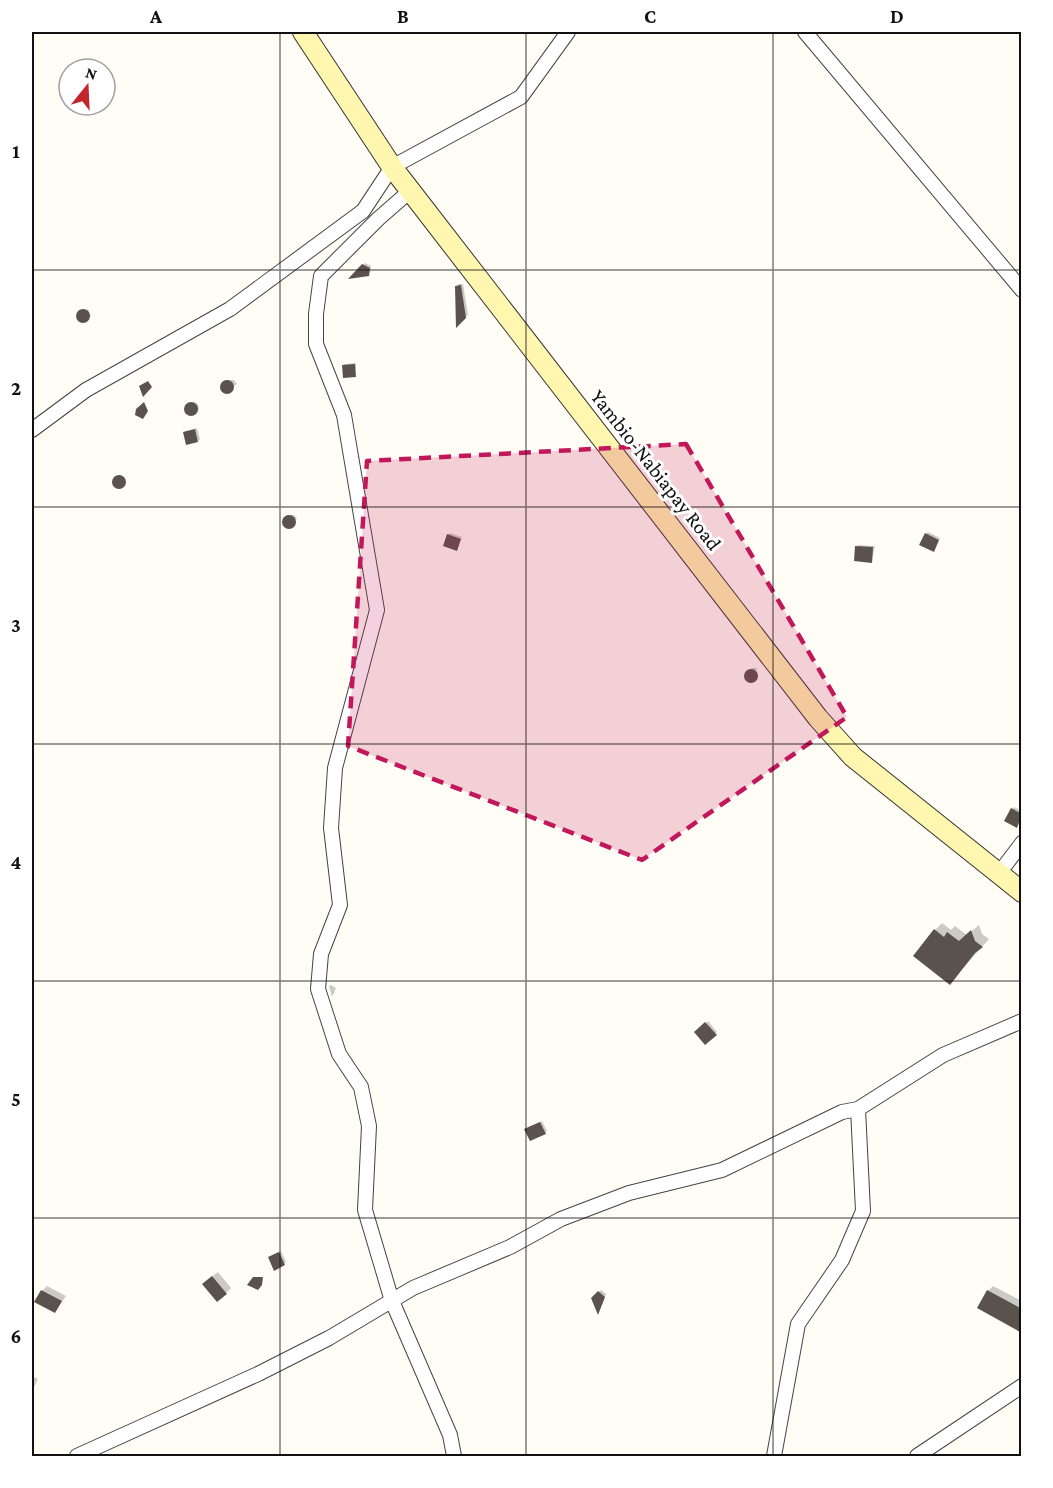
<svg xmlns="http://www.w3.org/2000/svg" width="1053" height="1488" font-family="'Crimson Pro',serif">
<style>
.shadow{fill:#0003}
.building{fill:#5a524d}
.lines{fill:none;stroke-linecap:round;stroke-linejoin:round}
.street-casing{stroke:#444;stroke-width:16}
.secondary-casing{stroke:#333;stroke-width:22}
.street{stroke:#fff;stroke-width:14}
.secondary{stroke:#fff6b0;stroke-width:20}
.marked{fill:#c2185b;fill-opacity:0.2;stroke:#c2185b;stroke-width:4.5;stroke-dasharray:12 8;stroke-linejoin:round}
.grid{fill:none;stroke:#111;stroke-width:1.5;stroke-opacity:0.55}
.labels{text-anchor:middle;stroke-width:6;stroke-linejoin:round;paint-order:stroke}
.street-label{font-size:21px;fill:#111;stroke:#fff}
.neatline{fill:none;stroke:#111;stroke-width:2}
.grid-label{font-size:20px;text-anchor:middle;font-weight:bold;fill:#111}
</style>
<rect width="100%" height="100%" fill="#fffdf5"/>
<path class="shadow" d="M 365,263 L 371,266 L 370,273 L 352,277 Z
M 458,284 L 463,284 L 468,315 L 457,325 Z
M 88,309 L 91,316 L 82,321 L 77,314 Z
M 356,363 L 355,376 L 343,366 L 345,364 Z
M 226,380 L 234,380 L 237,384 L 225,392 L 222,387 Z
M187 408a6 6 0 1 1 12 0a6 6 0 1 1-12 0Z
M 197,428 L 200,439 L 198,441 L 184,432 Z
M113.5 482a5.5 5.5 0 1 1 11 0a5.5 5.5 0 1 1-11 0Z
M 288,515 L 294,515 L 297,518 L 292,525 L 284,525 Z
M 928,532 L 940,538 L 935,548 L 926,534 Z
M 450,533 L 462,537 L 457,549 L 448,535 Z
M 858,545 L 875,546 L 872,561 L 856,547 Z
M 752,668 L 757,668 L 753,681 L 745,675 Z
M 1014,807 L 1022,811 L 1018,824 L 1012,809 Z
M 942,923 L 951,930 L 955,926 L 967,935 L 979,925 L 982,934 L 989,939 L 957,975 L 935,930 Z
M 331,985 L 336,988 L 332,997 L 329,986 Z
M 708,1021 L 717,1032 L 706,1042 L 696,1032 Z
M 542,1121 L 547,1131 L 545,1133 L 528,1127 Z
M 281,1251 L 286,1262 L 284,1264 L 272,1255 Z
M 218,1272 L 231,1288 L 226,1293 L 209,1279 Z
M 47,1286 L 66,1296 L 55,1312 L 42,1291 Z
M 993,1286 L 1022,1301 L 1022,1331 L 988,1291 Z
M 601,1290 L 606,1294 L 599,1311 L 593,1298 Z
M 32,1376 L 38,1379 L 32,1391 Z"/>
<path class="building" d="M 362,264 L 370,268 L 369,276 L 348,279 Z
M 461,285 L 466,318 L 456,328 L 455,286 Z
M76 316a7 7 0 1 1 14 0a7 7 0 1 1-14 0Z
M 355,364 L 356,377 L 343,378 L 342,365 Z
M220 387a7 7 0 1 1 14 0a7 7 0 1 1-14 0Z
M 148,381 L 152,387 L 143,397 L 139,386 Z
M 144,402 L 148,411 L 143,419 L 135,415 L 136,409 Z
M184 409a7 7 0 1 1 14 0a7 7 0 1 1-14 0Z
M 195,429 L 198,442 L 186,445 L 183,432 Z
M112 482a7 7 0 1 1 14 0a7 7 0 1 1-14 0Z
M282 522a7 7 0 1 1 14 0a7 7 0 1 1-14 0Z
M 925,533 L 939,540 L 934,552 L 919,545 Z
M 447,534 L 461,539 L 457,551 L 443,546 Z
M 855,546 L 873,547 L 872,563 L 854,561 Z
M744 676a7 7 0 1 1 14 0a7 7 0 1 1-14 0Z
M 1011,808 L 1022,814 L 1017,828 L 1004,821 Z
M 934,929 L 944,937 L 947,932 L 959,941 L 971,930 L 975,941 L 983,947 L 975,953 L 950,985 L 913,956 Z
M 705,1022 L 717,1035 L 705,1045 L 694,1032 Z
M 540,1122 L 546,1134 L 530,1141 L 524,1129 Z
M 279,1252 L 285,1265 L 274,1271 L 268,1257 Z
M 212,1276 L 227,1294 L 217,1302 L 202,1284 Z
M 253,1277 L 263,1277 L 262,1285 L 258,1290 L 247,1285 Z
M 41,1290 L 62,1301 L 55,1313 L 34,1302 Z
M 987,1290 L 1022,1309 L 1022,1333 L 977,1308 Z
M 598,1291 L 605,1297 L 598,1315 L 591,1298 Z"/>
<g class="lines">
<g class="street-casing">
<path id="street" d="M 805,32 L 1022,290
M 410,191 L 378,219 L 321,276 L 316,314 L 316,344 L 344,415 L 377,610 L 335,768 L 331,828 L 340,905 L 321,954 L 318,989 L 339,1054 L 361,1087 L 369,1126 L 365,1210 L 392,1301 L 450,1435 L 454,1456
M 32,430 L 86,390 L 230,309 L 363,211 L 392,167 L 521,97 L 568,32
M 1000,872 L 1022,843
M 77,1456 L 258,1374 L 329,1338 L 413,1288 L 510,1247 L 561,1219 L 629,1193 L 722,1170 L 842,1112 L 858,1109 L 943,1055 L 1022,1021
M 774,1456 L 798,1324 L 842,1260 L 863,1211 L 858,1109
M 917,1456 L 1022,1386"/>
</g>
<g class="secondary-casing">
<path id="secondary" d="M 303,32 L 392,167 L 818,718 L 853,757 L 1022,892"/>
</g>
<use href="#street" class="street"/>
<use href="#secondary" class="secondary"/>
</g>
<path class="marked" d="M 686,444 L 847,717 L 642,860 L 348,746 L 367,461 Z"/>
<path class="grid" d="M 280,32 L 280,1456M 526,32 L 526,1456M 773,32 L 773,1456M 32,270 L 1022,270M 32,507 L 1022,507M 32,744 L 1022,744M 32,981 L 1022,981M 32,1218 L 1022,1218"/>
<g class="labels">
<g class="street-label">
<text transform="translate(656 470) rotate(52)" y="7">Yambio-Nabiapay Road</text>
</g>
</g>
<rect width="1053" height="1488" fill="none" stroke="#ffffff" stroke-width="66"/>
<g transform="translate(87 87) rotate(18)"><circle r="28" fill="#ffffff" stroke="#a0a0a0" stroke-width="1.5"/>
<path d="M0-4.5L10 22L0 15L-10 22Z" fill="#c4262e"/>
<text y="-9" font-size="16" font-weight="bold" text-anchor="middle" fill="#111111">N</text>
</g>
<rect x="33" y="33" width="987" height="1422" class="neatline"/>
<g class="grid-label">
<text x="156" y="23">A</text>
<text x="403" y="23">B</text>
<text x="650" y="23">C</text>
<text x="897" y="23">D</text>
<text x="16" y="158">1</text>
<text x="16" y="395">2</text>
<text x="16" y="632">3</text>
<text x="16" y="869">4</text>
<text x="16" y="1106">5</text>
<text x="16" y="1343">6</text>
</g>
</svg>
